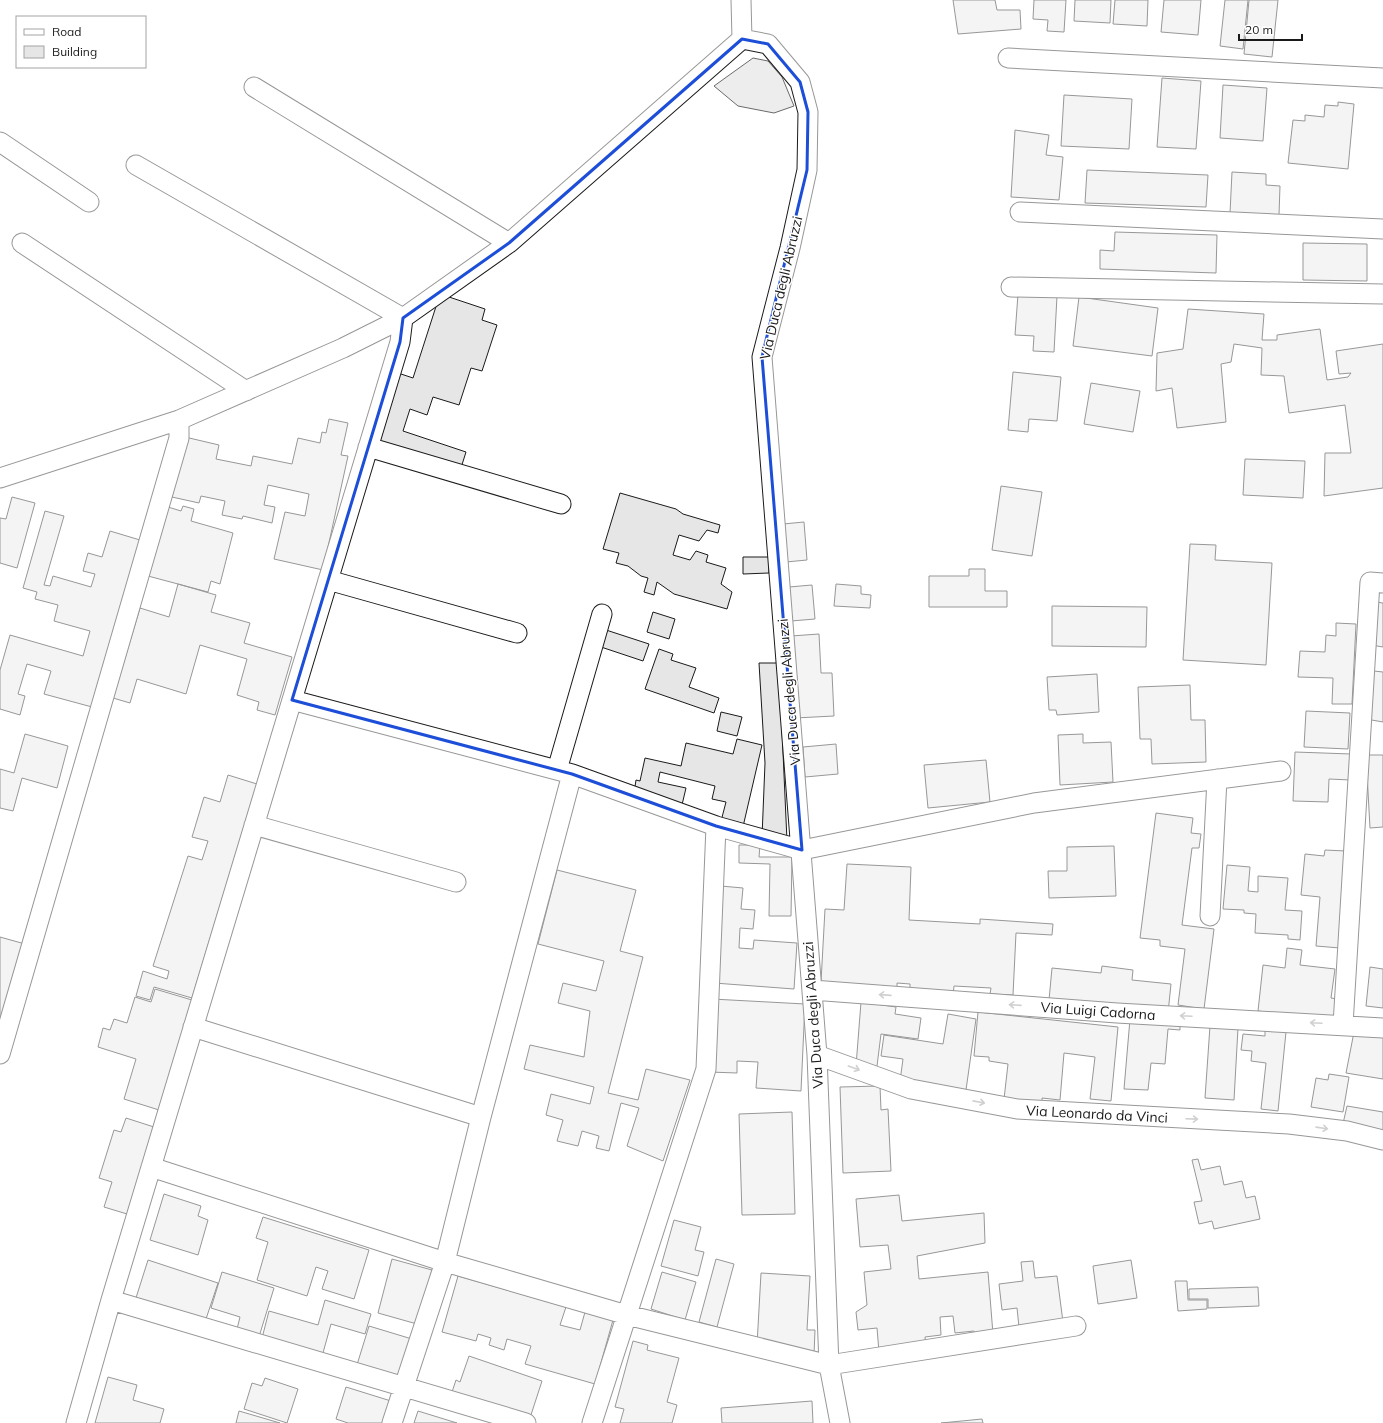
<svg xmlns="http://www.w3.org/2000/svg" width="1383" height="1423" font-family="Mulish,sans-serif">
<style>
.built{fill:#ededed;stroke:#6a6a6a}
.building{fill:#e6e6e6;stroke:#1a1a1a}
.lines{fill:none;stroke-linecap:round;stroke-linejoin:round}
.street-casing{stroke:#1a1a1a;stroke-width:21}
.street{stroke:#fff;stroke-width:19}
.oneway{stroke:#989898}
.marked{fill:none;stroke:#1d4ed8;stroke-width:3;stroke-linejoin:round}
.labels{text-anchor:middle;stroke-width:3;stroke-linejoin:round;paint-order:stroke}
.street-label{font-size:14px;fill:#1a1a1a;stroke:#fff}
</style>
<rect width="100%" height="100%" fill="#fff"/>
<path class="built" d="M 753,58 L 768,61 L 782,77 L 794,106 L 774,113 L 738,106 L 714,86 Z"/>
<path class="building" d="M 953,0 L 995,0 L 997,10 L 1020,10 L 1021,29 L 958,34 Z
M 1034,0 L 1066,0 L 1064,32 L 1047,31 L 1048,20 L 1033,19 Z
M 1075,0 L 1111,0 L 1110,23 L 1074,21 Z
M 1115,0 L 1148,0 L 1147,26 L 1113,24 Z
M 1164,0 L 1201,0 L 1198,35 L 1161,32 Z
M 1225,0 L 1248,0 L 1243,49 L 1220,46 Z
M 1249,0 L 1278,0 L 1272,57 L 1244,54 Z
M 1162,78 L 1201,81 L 1196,149 L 1157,147 Z
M 1223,85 L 1267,88 L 1263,141 L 1220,138 Z
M 1064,95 L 1132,99 L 1129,149 L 1061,146 Z
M 1338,102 L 1354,104 L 1348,169 L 1288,163 L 1293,120 L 1305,121 L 1305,115 L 1324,117 L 1325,105 L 1338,106 Z
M 1015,130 L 1049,135 L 1046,155 L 1063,157 L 1059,200 L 1011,197 Z
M 1087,170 L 1208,175 L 1206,207 L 1085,203 Z
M 1232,172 L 1266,174 L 1266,185 L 1280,186 L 1279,215 L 1230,213 Z
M 1115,232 L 1217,235 L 1216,273 L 1100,269 L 1100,250 L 1114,251 Z
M 1303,243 L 1367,244 L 1367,281 L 1303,280 Z
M 440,294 L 485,309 L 482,320 L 497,325 L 482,371 L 471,368 L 459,405 L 433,397 L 427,415 L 410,409 L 403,431 L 466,452 L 460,471 L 375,443 L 398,373 L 413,378 Z
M 1018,294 L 1057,296 L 1054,352 L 1033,351 L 1034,336 L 1015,335 Z
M 1079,297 L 1158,308 L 1152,356 L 1073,346 Z
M 1188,309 L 1264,314 L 1262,340 L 1277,340 L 1277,335 L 1320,329 L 1327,380 L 1348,377 L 1351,373 L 1339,374 L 1336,351 L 1383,344 L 1383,488 L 1324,496 L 1325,453 L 1351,453 L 1345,405 L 1289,413 L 1284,376 L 1261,375 L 1262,348 L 1234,344 L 1231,362 L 1221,364 L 1226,422 L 1177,428 L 1172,388 L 1156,391 L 1157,353 L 1183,349 Z
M 1013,372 L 1061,377 L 1057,421 L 1029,419 L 1028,432 L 1008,430 Z
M 1091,383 L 1140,391 L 1133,432 L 1084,424 Z
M 329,419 L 348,423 L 341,455 L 348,456 L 323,570 L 274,559 L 285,512 L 305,516 L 309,494 L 268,485 L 264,505 L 275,507 L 272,523 L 243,516 L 242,519 L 222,515 L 225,501 L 201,496 L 199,503 L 172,497 L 185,437 L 219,445 L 216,459 L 251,466 L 253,456 L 292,464 L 298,438 L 320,443 L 322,432 L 326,433 Z
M 1245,459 L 1305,461 L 1303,498 L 1243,495 Z
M 1001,486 L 1042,492 L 1032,556 L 992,550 Z
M 620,493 L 676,509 L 683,514 L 720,525 L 718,533 L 707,530 L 699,541 L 679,535 L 673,555 L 690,560 L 696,551 L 708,555 L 706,562 L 726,568 L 721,584 L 732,592 L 727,609 L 674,594 L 657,582 L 654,595 L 644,592 L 648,578 L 641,576 L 628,566 L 616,563 L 619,553 L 603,549 Z
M 12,497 L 35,503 L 17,568 L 0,563 L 0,518 L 6,519 Z
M 183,506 L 194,509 L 191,521 L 233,533 L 220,584 L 211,581 L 208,592 L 148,576 L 168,507 L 181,511 Z
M 45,511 L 64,516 L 44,585 L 50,586 L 53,576 L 91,587 L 95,574 L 83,571 L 88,553 L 102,557 L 110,531 L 140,540 L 92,707 L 44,694 L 51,671 L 27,664 L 18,694 L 25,696 L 20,715 L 0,709 L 0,670 L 10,635 L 83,656 L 90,631 L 54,621 L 58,605 L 35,599 L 37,592 L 23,588 Z
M 804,522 L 807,560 L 786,562 L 783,524 Z
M 1190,544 L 1216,545 L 1215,560 L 1272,563 L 1266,665 L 1183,660 Z
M 743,557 L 769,557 L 769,573 L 743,574 Z
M 969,569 L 985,569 L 985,591 L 1007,591 L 1007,607 L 929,607 L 929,576 L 969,576 Z
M 178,584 L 216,595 L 211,612 L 250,623 L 244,643 L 292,657 L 275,715 L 257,710 L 259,702 L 237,695 L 247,659 L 200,645 L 186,694 L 137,679 L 130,703 L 113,698 L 140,608 L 169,617 Z
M 836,584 L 861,586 L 861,594 L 871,595 L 870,608 L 834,606 Z
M 812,585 L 815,619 L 791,621 L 789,587 Z
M 1376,602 L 1383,603 L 1383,647 L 1371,645 Z
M 1052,606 L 1147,607 L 1146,647 L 1052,646 Z
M 653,612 L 675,619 L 669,639 L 647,632 Z
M 1336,623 L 1356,624 L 1352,704 L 1332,704 L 1333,678 L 1298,677 L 1300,651 L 1325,652 L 1326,635 L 1336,636 Z
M 603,629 L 649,644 L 643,661 L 598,646 Z
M 819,634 L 821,673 L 832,673 L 834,716 L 795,718 L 791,636 Z
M 659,649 L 673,654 L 671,660 L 696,668 L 689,687 L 719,698 L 714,713 L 645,689 Z
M 759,663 L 779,663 L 787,841 L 762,837 L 765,763 Z
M 1374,671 L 1383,672 L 1383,722 L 1366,719 Z
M 1097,674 L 1099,712 L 1057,715 L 1056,710 L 1049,710 L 1047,677 Z
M 1190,685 L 1191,720 L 1205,720 L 1206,762 L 1152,764 L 1151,739 L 1140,739 L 1138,687 Z
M 1306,711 L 1350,713 L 1348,749 L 1304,747 Z
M 721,712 L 742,717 L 737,736 L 717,731 Z
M 25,734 L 68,746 L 57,788 L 22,778 L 13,811 L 0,808 L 0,769 L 14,773 Z
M 1083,734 L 1083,743 L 1111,742 L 1113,782 L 1060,785 L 1058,735 Z
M 737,739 L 762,745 L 742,831 L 720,825 L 726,802 L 712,799 L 715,786 L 660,772 L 658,782 L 686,788 L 681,809 L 634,793 L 636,780 L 640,781 L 645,758 L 681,766 L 686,743 L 733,754 Z
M 836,744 L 838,774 L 805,777 L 803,747 Z
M 1295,752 L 1351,754 L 1350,780 L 1329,779 L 1328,802 L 1293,801 Z
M 1366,755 L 1383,755 L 1383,827 L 1370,828 Z
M 986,760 L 990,802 L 928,808 L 924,765 Z
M 228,775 L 257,784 L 192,998 L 154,987 L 150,1000 L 136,996 L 143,971 L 167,979 L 169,971 L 153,966 L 188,856 L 202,860 L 208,841 L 192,837 L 204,797 L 220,802 Z
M 1156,813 L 1193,818 L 1191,833 L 1201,834 L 1199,848 L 1192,848 L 1182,925 L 1214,929 L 1204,1009 L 1178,1005 L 1185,949 L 1160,946 L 1160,940 L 1140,938 Z
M 739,845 L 760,845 L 759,857 L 792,857 L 791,916 L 769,916 L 770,864 L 739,863 Z
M 1114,846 L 1116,896 L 1049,898 L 1048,871 L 1067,871 L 1067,847 Z
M 1325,850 L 1346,851 L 1340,948 L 1316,946 L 1320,897 L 1301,895 L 1305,854 L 1324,856 Z
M 847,864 L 911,867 L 909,920 L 980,924 L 980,919 L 1053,924 L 1052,935 L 1016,933 L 1013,995 L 990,994 L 991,988 L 954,986 L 953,996 L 910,994 L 910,984 L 897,983 L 897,993 L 872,992 L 872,985 L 821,982 L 825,909 L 844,910 Z
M 1227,865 L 1250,867 L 1248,891 L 1258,892 L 1258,876 L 1288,878 L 1285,910 L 1302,911 L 1300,940 L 1288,939 L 1288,935 L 1255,933 L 1256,914 L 1244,913 L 1244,910 L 1223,909 Z
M 557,870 L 636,890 L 620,951 L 643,957 L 608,1093 L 638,1100 L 646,1069 L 690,1080 L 663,1161 L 627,1146 L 639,1108 L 621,1103 L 609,1151 L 596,1148 L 599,1136 L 582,1131 L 578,1146 L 557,1141 L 563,1120 L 546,1115 L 551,1094 L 590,1104 L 594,1087 L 524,1069 L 530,1045 L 584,1057 L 590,1011 L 558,1003 L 563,983 L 596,991 L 604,961 L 538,944 Z
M 721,886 L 743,888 L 741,909 L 755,910 L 753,929 L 740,928 L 739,948 L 753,949 L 754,940 L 797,943 L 794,989 L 714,983 Z
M 0,937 L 25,944 L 0,1023 Z
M 1287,948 L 1302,950 L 1300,965 L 1335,969 L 1331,998 L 1338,999 L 1335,1020 L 1258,1011 L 1263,965 L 1285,968 Z
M 1102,966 L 1133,970 L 1132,980 L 1171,984 L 1168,1013 L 1049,1000 L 1052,968 L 1101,973 Z
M 1370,967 L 1383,969 L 1383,1008 L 1366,1006 Z
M 155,989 L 192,1000 L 159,1110 L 124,1099 L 136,1059 L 98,1047 L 103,1028 L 110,1030 L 114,1019 L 127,1023 L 135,997 L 151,1002 Z
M 712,999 L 805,1004 L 801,1091 L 756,1088 L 758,1062 L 737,1061 L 737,1073 L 709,1072 Z
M 861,1002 L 896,1007 L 895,1014 L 921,1018 L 918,1039 L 881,1034 L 876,1074 L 856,1066 Z
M 978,1012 L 1118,1027 L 1111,1101 L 1090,1099 L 1095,1057 L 1064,1053 L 1060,1100 L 1042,1098 L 1042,1103 L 1004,1099 L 1008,1064 L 989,1061 L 989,1057 L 974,1056 Z
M 948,1014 L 976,1019 L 966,1090 L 900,1081 L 903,1059 L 881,1056 L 884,1035 L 943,1044 Z
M 1130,1019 L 1180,1022 L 1180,1030 L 1168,1029 L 1165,1064 L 1151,1063 L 1148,1090 L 1124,1089 Z
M 1210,1026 L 1238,1028 L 1234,1100 L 1205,1098 Z
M 1265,1030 L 1286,1032 L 1278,1111 L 1261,1109 L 1266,1063 L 1251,1061 L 1252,1051 L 1241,1050 L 1243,1034 L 1265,1036 Z
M 1354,1032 L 1383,1037 L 1383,1079 L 1346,1073 Z
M 1329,1074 L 1349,1077 L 1343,1112 L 1311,1107 L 1316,1078 L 1328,1080 Z
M 880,1086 L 881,1110 L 888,1109 L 891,1171 L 843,1173 L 840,1087 Z
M 1347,1106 L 1383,1112 L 1383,1135 L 1342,1128 Z
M 792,1112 L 795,1214 L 742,1215 L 739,1114 Z
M 126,1118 L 154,1127 L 127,1214 L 104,1207 L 112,1182 L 99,1178 L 114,1130 L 121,1132 Z
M 1198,1159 L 1201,1170 L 1220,1166 L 1224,1185 L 1242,1181 L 1246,1198 L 1255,1196 L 1260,1219 L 1214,1229 L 1212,1221 L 1199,1224 L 1194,1202 L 1202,1201 L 1192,1160 Z
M 164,1194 L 201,1206 L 198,1216 L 208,1220 L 198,1255 L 150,1240 Z
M 899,1195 L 902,1221 L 984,1213 L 985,1243 L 917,1256 L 919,1279 L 988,1272 L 993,1334 L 976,1336 L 974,1331 L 955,1333 L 953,1316 L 940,1317 L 941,1335 L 925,1337 L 926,1347 L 879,1352 L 877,1328 L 858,1330 L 856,1312 L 867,1305 L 864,1272 L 891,1269 L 888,1245 L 860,1247 L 856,1199 Z
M 263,1217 L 369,1250 L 354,1299 L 322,1289 L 328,1271 L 316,1267 L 307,1296 L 257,1280 L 268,1242 L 256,1238 Z
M 674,1220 L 701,1227 L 695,1250 L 704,1252 L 698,1276 L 661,1266 Z
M 392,1259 L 432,1270 L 417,1324 L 378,1313 Z
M 716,1259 L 734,1264 L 717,1327 L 699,1322 Z
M 148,1260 L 218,1283 L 204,1325 L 135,1301 Z
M 1131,1260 L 1137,1298 L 1098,1304 L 1093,1266 Z
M 1033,1261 L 1035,1278 L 1057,1276 L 1063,1322 L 1019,1327 L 1017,1308 L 1002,1310 L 999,1284 L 1023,1281 L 1021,1262 Z
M 222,1272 L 274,1288 L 258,1340 L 236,1333 L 240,1317 L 211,1308 Z
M 662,1272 L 696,1282 L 685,1320 L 651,1309 Z
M 761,1273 L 810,1276 L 807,1330 L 815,1330 L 814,1355 L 757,1345 Z
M 458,1276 L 566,1307 L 560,1325 L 580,1330 L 585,1312 L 613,1320 L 595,1384 L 525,1364 L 531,1346 L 507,1339 L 504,1350 L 489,1345 L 491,1338 L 478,1334 L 476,1341 L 442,1332 Z
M 1175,1281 L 1187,1281 L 1188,1300 L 1207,1300 L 1207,1309 L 1178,1311 Z
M 1258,1287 L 1259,1306 L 1208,1308 L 1208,1299 L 1189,1299 L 1189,1289 Z
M 325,1300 L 371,1314 L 365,1334 L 331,1324 L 321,1360 L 261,1342 L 269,1311 L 318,1325 Z
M 369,1326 L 412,1339 L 399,1382 L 356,1368 Z
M 633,1341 L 648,1345 L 647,1350 L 679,1358 L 667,1402 L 677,1405 L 672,1423 L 620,1423 L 624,1409 L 615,1407 Z
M 469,1356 L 542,1381 L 529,1421 L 451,1395 L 456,1380 L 460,1382 Z
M 108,1377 L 137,1385 L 133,1400 L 164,1409 L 160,1423 L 95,1423 Z
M 265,1378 L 298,1389 L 287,1423 L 244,1409 L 252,1383 L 262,1386 Z
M 346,1387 L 391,1401 L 384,1423 L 348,1423 L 336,1419 Z
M 812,1401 L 813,1423 L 722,1423 L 721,1408 Z
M 239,1411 L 280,1423 L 236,1423 Z
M 418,1411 L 457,1423 L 414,1423 Z
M 982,1419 L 983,1423 L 941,1423 Z"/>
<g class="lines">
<g class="street-casing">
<path id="street" d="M 741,0 L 742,39 L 768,44 L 800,82 L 808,112 L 807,170 L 790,248 L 762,357 L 817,1055 L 829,1365 L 840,1423
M 1008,58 L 1383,78
M 254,87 L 509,243
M 0,142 L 89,202
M 1020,212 L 1383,229
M 22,243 L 246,391
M 1011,287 L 1383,294
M 368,447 L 561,504
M 0,478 L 179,420 L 343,348 L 403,318 L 509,243 L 742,39
M 328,580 L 517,633
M 292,700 L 572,774 L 716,826 L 802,850 L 1034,803 L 1281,771
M 557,770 L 602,614
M 254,825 L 456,882
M 1210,916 L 1217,779
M 812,990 L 1117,1013 L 1383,1028
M 1343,1025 L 1370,582 L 1383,583
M 193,1027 L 481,1117
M 0,1054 L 179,438 L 179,420
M 817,1055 L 911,1089 L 1017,1109 L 1289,1124 L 1347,1131 L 1383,1140
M 151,1167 L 445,1262 L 627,1315 L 829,1365 L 1076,1326
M 111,1300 L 526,1423
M 76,1423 L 111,1300 L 400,342 L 403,318 L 136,165
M 392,1423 L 445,1262 L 481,1117 L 572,774
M 592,1423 L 706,1069 L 716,826"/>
</g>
<use href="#street" class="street"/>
</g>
<defs><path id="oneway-shaft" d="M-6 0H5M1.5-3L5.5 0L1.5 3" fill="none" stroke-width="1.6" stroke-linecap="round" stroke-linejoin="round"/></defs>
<g class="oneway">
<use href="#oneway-shaft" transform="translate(885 995) rotate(-176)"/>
<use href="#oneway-shaft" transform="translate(1015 1005) rotate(-176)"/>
<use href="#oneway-shaft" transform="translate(1186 1016) rotate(-177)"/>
<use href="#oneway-shaft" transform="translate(1316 1023) rotate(-177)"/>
<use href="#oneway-shaft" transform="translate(854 1068) rotate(20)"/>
<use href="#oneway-shaft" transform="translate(979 1102) rotate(11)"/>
<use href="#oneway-shaft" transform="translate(1192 1119) rotate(2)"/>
<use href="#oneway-shaft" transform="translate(1322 1128) rotate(8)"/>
</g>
<path d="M0 0H1383V1423H0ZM 742,39 L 768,44 L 800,82 L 808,112 L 807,170 L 762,357 L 802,850 L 716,826 L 572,774 L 292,700 L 400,342 L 403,318 L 509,243 Z" fill="#fff" fill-opacity=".55" fill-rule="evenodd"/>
<path class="marked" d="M 742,39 L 768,44 L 800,82 L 808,112 L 807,170 L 762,357 L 802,850 L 716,826 L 572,774 L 292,700 L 400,342 L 403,318 L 509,243 Z"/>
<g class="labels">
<g class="street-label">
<text transform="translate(781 288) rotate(-77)" y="5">Via Duca degli Abruzzi</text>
<text transform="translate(789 692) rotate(-95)" y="5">Via Duca degli Abruzzi</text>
<text transform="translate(1098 1011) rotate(4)" y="5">Via Luigi Cadorna</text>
<text transform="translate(813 1015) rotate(-94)" y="5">Via Duca degli Abruzzi</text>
<text transform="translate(1097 1114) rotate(3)" y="5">Via Leonardo da Vinci</text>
</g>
</g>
<rect x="16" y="16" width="130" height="52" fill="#ffffff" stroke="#a3a3a3"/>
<rect x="24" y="29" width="20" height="6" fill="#ffffff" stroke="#a3a3a3"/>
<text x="52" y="36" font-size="12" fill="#1a1a1a">Road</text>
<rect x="24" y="46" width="20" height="12" fill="#e6e6e6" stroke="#a3a3a3"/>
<text x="52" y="56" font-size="12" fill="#1a1a1a">Building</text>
<path d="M1239 34v6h63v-6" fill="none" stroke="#1a1a1a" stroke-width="2"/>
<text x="1245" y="34" font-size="12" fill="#1a1a1a" stroke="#ffffff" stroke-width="3" paint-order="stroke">20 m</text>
</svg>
